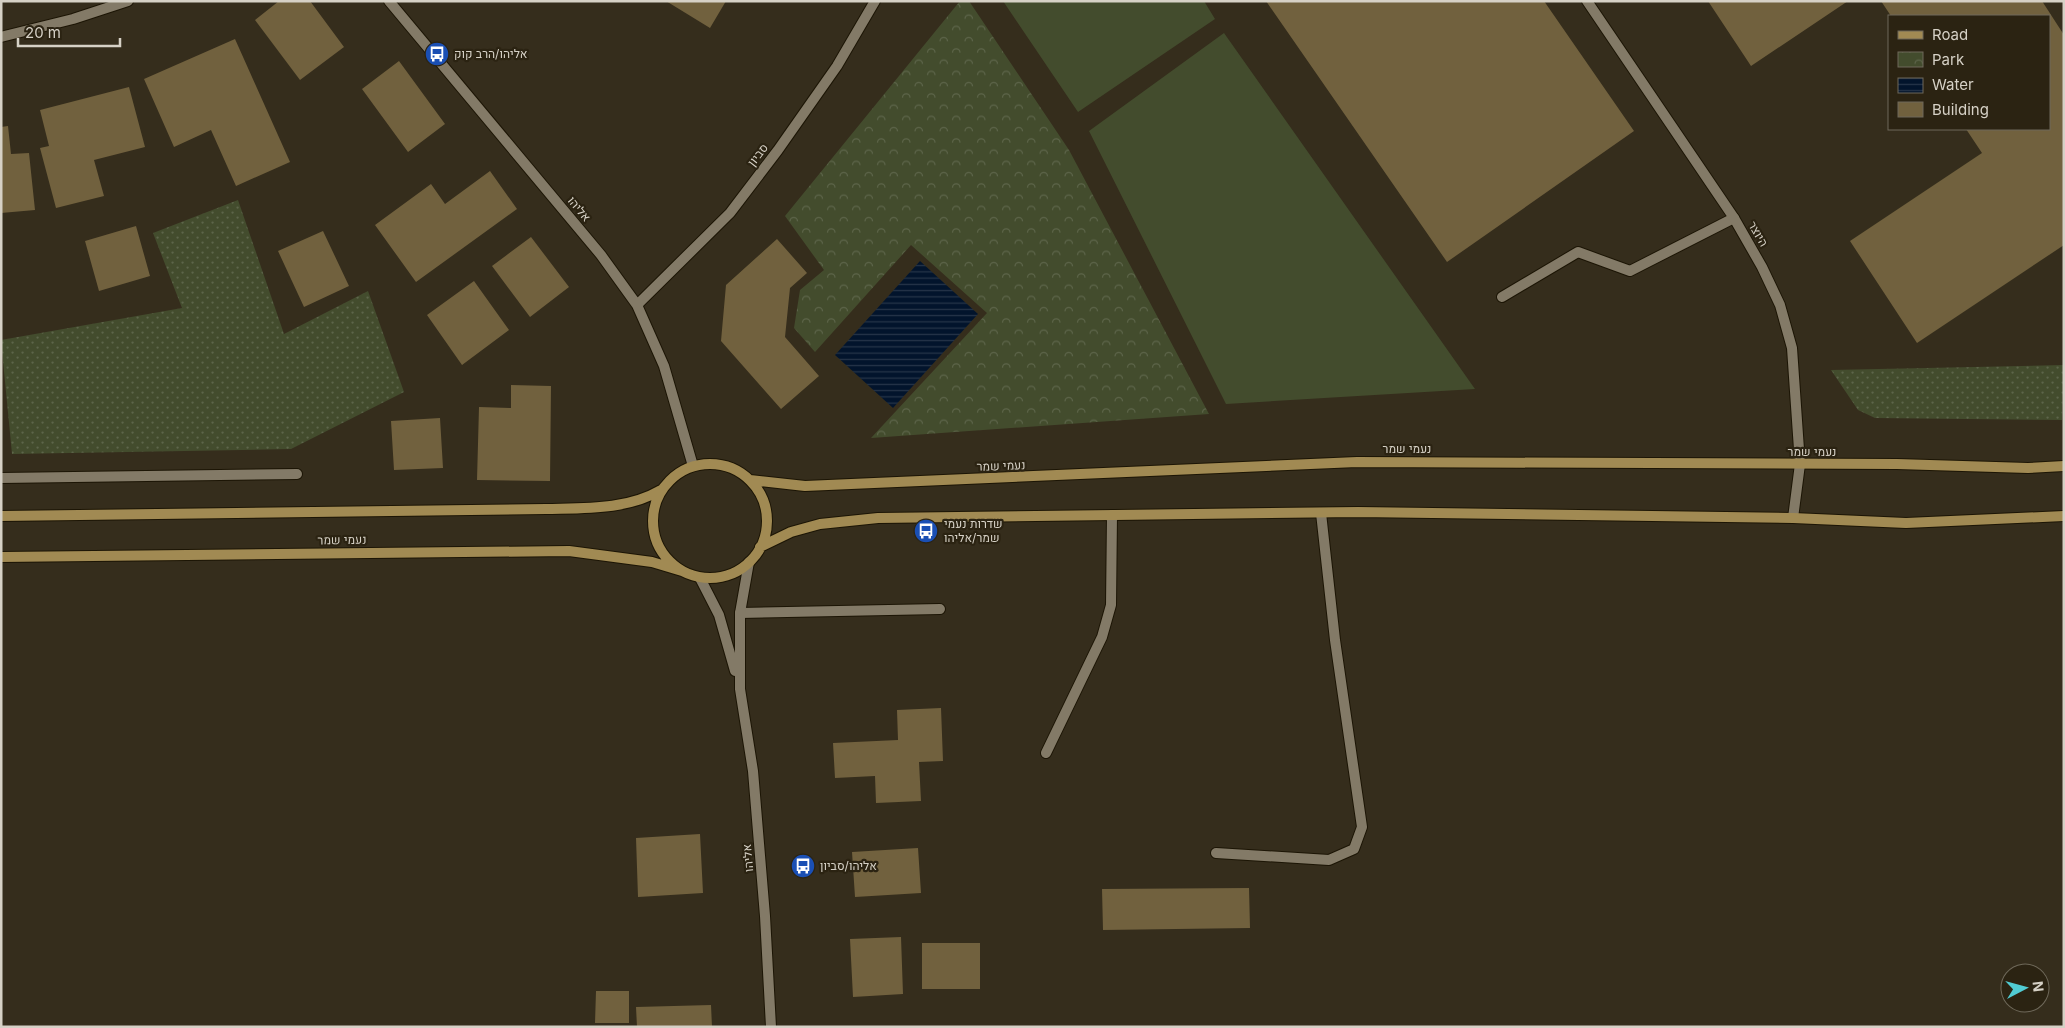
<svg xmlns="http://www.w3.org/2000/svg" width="2065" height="1028" font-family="Inter,Heebo,sans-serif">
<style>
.grass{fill:url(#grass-dots)}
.park{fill:url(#park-crowns)}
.pitch{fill:#434c2d}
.water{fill:url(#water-rules)}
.building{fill:#71613e}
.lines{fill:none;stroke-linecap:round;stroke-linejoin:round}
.lane-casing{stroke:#1c1505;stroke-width:12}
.street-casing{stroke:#1c1505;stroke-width:12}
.secondary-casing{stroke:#1c1505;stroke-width:12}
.lane{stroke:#837a67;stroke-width:10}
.street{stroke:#837a67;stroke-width:10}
.secondary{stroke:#a18a53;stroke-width:10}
.labels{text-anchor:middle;stroke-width:4.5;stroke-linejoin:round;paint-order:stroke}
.poi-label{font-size:12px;fill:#d6d1c6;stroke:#2b2312;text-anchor:start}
.street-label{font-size:12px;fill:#d6d1c6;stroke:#2b2312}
</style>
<defs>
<pattern id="grass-dots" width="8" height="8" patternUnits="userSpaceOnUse" patternTransform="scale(1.25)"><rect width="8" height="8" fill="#434c2d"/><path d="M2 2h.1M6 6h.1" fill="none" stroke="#5d654a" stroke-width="1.8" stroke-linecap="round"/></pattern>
<pattern id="park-crowns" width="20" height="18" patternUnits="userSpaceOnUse" patternTransform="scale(1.25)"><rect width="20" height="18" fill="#434c2d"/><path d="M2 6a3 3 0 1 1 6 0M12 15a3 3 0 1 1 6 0" fill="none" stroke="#5d654a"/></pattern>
<pattern id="water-rules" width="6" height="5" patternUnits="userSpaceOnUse" patternTransform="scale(1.25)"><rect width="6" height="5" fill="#02142c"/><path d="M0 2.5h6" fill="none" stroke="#263549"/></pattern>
</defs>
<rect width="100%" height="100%" fill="#352d1c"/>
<path class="grass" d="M 238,200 L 284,334 L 368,291 L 404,392 L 291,449 L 12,454 L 1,340 L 182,308 L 153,233 Z
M 2064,365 L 2062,420 L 1875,418 L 1858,410 L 1831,370 Z"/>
<path class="park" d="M 960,1 L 969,1 L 1069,150 L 1209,414 L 871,438 L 987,313 L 911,245 L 815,352 L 794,328 L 800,290 L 824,270 L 785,216 Z"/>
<path class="pitch" d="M 1003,1 L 1204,1 L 1215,19 L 1078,112 Z
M 1224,33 L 1475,389 L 1226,404 L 1089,131 Z"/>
<path class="water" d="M 920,261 L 978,314 L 893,408 L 835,355 Z"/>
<path class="building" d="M 279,1 L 310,1 L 344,47 L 300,80 L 255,20 Z
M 666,1 L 726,1 L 710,28 Z
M 1266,1 L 1544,1 L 1634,131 L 1447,262 Z
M 1708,1 L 1848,1 L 1751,66 Z
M 1881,1 L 2042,1 L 2064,35 L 2064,245 L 1917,343 L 1850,241 L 1982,153 L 1966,129 L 2049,129 L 2049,16 L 1891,16 Z
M 235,39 L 290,162 L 236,186 L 211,130 L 174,147 L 144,79 Z
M 399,61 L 445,124 L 408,152 L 362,89 Z
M 129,87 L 145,147 L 94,160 L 104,196 L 56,208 L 40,148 L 49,146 L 40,110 Z
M 8,126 L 11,154 L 29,153 L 35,210 L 1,213 L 1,127 Z
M 490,171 L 517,209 L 416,282 L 375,225 L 431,184 L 445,204 Z
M 136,226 L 150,276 L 99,291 L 85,241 Z
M 323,231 L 349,286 L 304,307 L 278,251 Z
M 531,237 L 569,287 L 530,317 L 492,266 Z
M 777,239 L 807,273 L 790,288 L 785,337 L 819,376 L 781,409 L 721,341 L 726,285 Z
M 474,281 L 509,330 L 462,365 L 427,315 Z
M 511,385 L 551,386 L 550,481 L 477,480 L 479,407 L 511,408 Z
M 440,418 L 443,468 L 394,470 L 391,421 Z
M 941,708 L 943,761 L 919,762 L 921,801 L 876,803 L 875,776 L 835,778 L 833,743 L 898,740 L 897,710 Z
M 700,834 L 703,893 L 638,897 L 636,838 Z
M 918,848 L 921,893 L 855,897 L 852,852 Z
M 1249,888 L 1250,928 L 1103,930 L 1102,889 Z
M 901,937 L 903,994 L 853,997 L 850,939 Z
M 922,943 L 980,943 L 980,989 L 922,989 Z
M 596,991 L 629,991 L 629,1023 L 595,1023 Z
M 711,1005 L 712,1027 L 637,1027 L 636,1007 Z"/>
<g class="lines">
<g class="lane-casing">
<path id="lane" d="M 1502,297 L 1578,252 L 1630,271 L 1734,218
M 1,478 L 297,474
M 740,613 L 940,609
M 1046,753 L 1102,637 L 1111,605 L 1112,515
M 1216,853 L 1329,860 L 1354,849 L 1362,827 L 1335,640 L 1321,513"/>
</g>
<g class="street-casing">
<path id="street" d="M 389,1 L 601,255 L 637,305 L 664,366 L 693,466
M 1587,1 L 1734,218 L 1762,267 L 1780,305 L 1792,348 L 1800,464 L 1793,518
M 1,37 L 73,19 L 128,1
M 637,305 L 730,213 L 778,150 L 837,66 L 875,1
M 749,562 L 740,613 L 740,689 L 753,771 L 765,916 L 771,1027
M 700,578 L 719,615 L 735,671"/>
</g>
<g class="secondary-casing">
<path id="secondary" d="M653 521a57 57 0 1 1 114 0a57 57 0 1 1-114 0Z
M 750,480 L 805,486 L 1357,462 L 1897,464 L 2028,468 L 2064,466
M 1,516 L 546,509 C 585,508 627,510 661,490
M 760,547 L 791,532 L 820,524 L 878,518 L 1358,512 L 1793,518 L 1906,523 L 2064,516
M 1,557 L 569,551 L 652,562 L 682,571"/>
</g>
<use href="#lane" class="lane"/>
<use href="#street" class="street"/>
<use href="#secondary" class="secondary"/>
</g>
<defs>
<g id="bus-disc" transform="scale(1.25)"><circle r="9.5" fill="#1a4fb4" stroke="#2b2312"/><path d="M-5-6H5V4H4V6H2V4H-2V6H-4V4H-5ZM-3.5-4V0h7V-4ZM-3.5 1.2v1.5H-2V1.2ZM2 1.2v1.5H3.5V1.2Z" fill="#fff"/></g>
</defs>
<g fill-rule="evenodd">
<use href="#bus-disc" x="437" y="54"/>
<use href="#bus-disc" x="926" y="531"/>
<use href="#bus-disc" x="803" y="866"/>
</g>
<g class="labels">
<g class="poi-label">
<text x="454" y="58">אליהו/הרב קוק</text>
<text x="944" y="528">שדרות נעמי<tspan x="944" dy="14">שמר/אליהו</tspan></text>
<text x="820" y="870">אליהו/סביון</text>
</g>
<g class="street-label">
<text transform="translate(758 155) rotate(-52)" y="4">סביון</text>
<text transform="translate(579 209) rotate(50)" y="4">אליהו</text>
<text transform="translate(1758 234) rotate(60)" y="4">היוצר</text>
<text x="1407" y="453">נעמי שמר</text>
<text x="1812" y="456">נעמי שמר</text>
<text transform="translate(1001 466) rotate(-2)" y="4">נעמי שמר</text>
<text transform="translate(342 540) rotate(-1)" y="4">נעמי שמר</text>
<text transform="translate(748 858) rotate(-95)" y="4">אליהו</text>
</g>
</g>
<rect width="2065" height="1028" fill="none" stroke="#d6d1c6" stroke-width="5"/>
<rect x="1888" y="15" width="162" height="115" fill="#2b2312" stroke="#6f695a"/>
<rect x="1898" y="31" width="25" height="8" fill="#a18a53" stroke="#6f695a"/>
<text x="1932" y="40" font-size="15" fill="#d6d1c6">Road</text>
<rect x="1898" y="52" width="25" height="15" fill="url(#park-crowns)" stroke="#6f695a"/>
<text x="1932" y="65" font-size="15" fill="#d6d1c6">Park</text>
<rect x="1898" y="78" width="25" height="15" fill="url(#water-rules)" stroke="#6f695a"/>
<text x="1932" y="90" font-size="15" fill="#d6d1c6">Water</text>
<rect x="1898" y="102" width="25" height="15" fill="#71613e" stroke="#6f695a"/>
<text x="1932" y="115" font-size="15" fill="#d6d1c6">Building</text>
<g transform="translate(2025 988) rotate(84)"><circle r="24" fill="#2b2312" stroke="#6f695a"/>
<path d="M0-4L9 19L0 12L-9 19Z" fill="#51ccd3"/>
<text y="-8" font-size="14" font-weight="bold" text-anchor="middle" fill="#d6d1c6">N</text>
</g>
<path d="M18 38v8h102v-8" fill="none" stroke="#d6d1c6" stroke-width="2.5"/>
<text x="25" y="38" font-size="15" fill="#d6d1c6" stroke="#2b2312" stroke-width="4" paint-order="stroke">20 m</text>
</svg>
